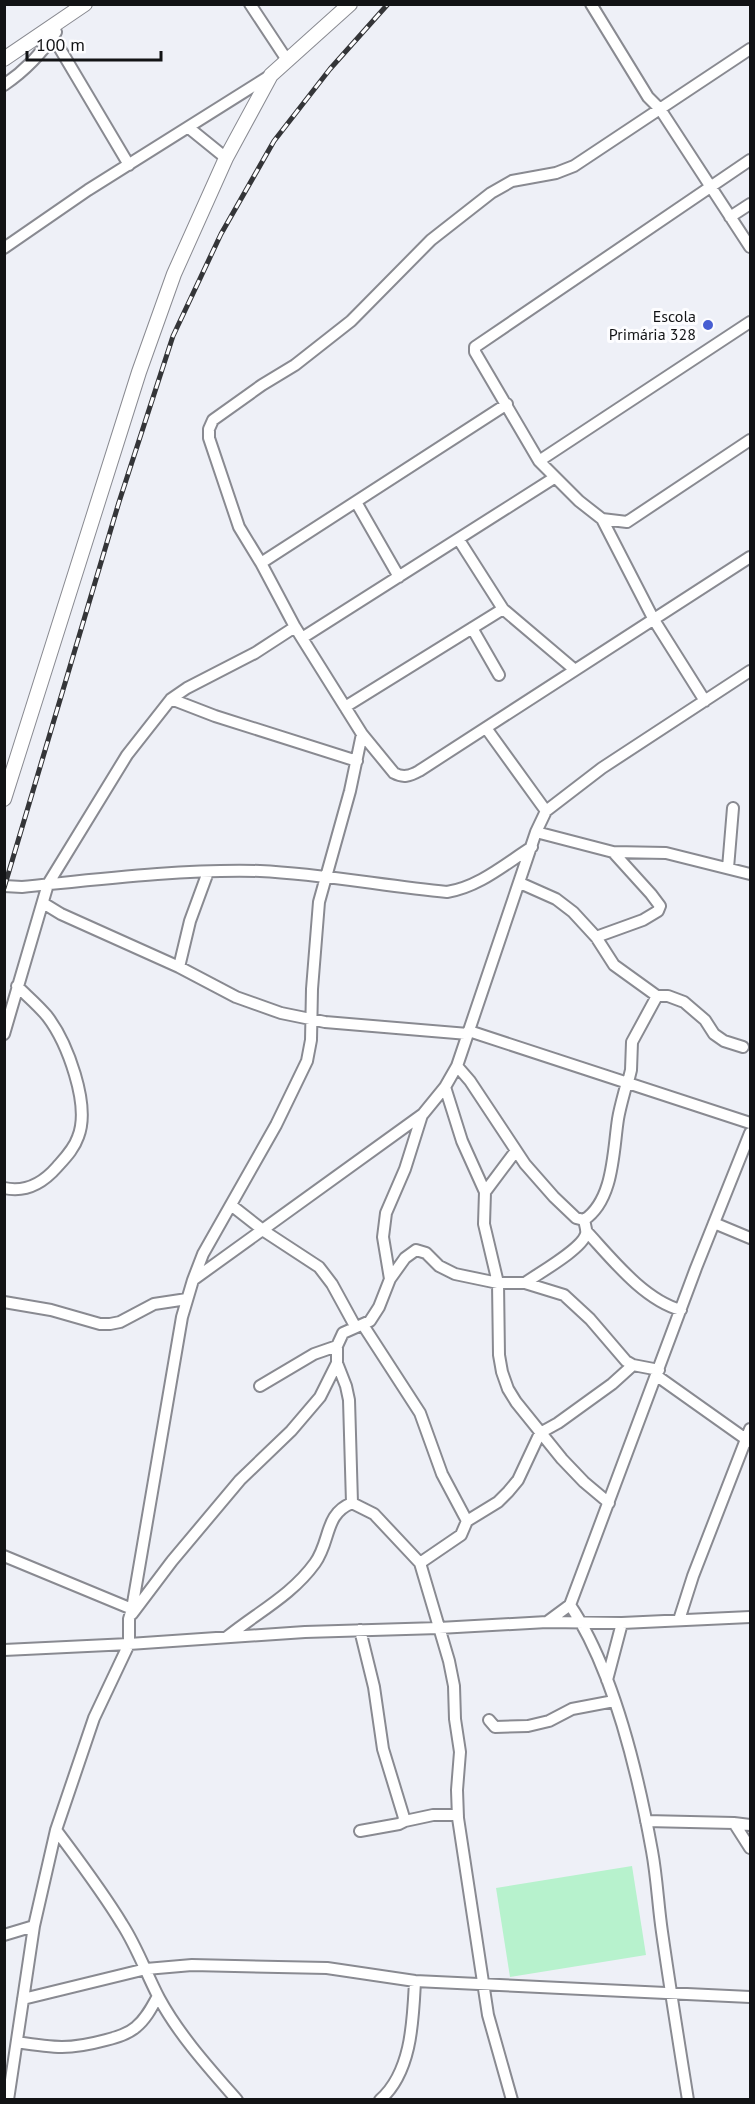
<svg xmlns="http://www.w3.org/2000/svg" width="755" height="2104" font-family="'PT Sans',sans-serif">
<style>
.green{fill:#b7f2cd}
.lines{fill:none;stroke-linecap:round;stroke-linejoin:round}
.minor-casing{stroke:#898a91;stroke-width:14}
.tertiary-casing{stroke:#898a91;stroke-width:16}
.minor{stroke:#fff;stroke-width:10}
.tertiary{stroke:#fff;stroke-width:14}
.rail-casing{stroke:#343538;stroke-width:5}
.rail{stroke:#fdfdff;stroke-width:3;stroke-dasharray:9;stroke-linecap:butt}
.poi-dot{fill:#475ed2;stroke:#fdfdff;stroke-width:2}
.labels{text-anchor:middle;stroke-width:6;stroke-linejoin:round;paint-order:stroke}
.poi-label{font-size:16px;fill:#121315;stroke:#fdfdff;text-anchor:end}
</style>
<rect width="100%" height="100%" fill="#eef0f7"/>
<path class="green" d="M 632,1866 L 646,1955 L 510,1977 L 496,1888 Z"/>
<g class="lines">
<g class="minor-casing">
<path id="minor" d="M 250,4 L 287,60
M 591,4 L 648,97 L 660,109 L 750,247
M 53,37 L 129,165
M 750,49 L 574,166 L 556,173 L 512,181 L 491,193 L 431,240 L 351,321 L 295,365 L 262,385 L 213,420 L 209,429 L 209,438 L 239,527 L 261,563 L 295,627 L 362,734 L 394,773 C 403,778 410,776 419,771 L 750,557
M 4,85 C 26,70 42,53 56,32
M 189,128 L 226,158
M 730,217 L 750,204
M 4,248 L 88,190 L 271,75
M 539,461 L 750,322
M 356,502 L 399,577
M 602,519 L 627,522 L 750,440
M 459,540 L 503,609 L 575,670
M 261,563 L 507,404
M 472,628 L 499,675
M 302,638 L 554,478
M 171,699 L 215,716 L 357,761
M 705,701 L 654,620 L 602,519 L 579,501 L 539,461 L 475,352 L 475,347 L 750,160
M 345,707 L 503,609
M 486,728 L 546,811
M 536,832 L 613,852 L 666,853 L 750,874
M 728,868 L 733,808
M 520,883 L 556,899 L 573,912 L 596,937 L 614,965 L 657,996 L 668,996 L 684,1002 L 705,1020 L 714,1034 L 724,1041 L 743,1047
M 4,886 L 22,887 C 101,879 181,869 260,871 C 323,874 384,886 447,892 C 479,887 505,864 532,847
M 43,903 L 61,914 L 179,967 L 236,997 L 281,1013 L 325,1022 L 468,1034
M 596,937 L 643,920 L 658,911 L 660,906 L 651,894 L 613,852
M 179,967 L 190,921 L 208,872
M 469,1031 L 750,1123
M 4,1034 L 48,884 L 127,755 L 171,699 L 187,688 L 255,653 L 295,627
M 457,1066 L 470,1081 L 525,1164 L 554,1197 L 576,1218 L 584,1220
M 628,1082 L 631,1070 L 632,1042 L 657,996
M 445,1087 L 462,1141 L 485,1192 L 484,1224 L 498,1283 L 499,1355 L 502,1372 L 508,1389 L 516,1402 L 562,1459 L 584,1482 L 609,1503
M 4,1188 C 26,1193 43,1183 57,1167 C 65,1158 74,1149 78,1137 C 91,1105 67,1042 47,1016 C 38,1005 27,996 17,986
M 485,1192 L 515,1152
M 231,1205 L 264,1231 L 319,1267 L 332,1284 L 355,1326
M 714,1223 L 750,1238
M 587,1232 C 612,1259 644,1300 681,1310
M 390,1279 L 405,1258 L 416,1250 L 426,1253 L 439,1266 L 455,1274 L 498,1283 L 525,1283 L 564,1295 L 590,1319 L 626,1361 L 633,1365 L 659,1370
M 193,1280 L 203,1254 L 276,1125 L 307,1061 L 311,1040 L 312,989 L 319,902 L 350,791 L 362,734
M 525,1283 C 539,1273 582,1249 586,1234 C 587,1230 585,1225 584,1220 C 614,1200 613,1151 618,1119 C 620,1107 624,1094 627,1082
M 4,1302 L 51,1310 L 100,1324 L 110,1324 L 120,1322 L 154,1304 L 187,1299
M 363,1325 L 420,1413 L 442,1474 L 467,1521
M 337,1363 L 346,1386 L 349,1400 L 352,1503
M 657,1376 L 750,1442
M 260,1386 L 314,1354 L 337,1346
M 4,1556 L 132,1609
M 420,1563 L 461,1535 L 467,1521 L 498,1502 L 508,1492 L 518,1480 L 540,1433 L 558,1423 L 612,1384 L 633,1365
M 570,1605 C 613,1669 638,1774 652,1851 C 657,1878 658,1905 662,1932 C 670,1988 679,2044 688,2100
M 132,1614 L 172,1561 L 240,1480 L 291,1431 L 320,1397 L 337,1363 L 337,1346 L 343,1333 L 370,1321 L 379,1307 L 390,1279 L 383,1237 L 386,1213 L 405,1169 L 422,1115
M 679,1620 L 693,1576 L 750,1429
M 547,1622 L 570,1605 L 696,1268 L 750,1133
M 227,1637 C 258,1612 292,1595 315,1563 C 331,1541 324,1514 352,1503 L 374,1514 L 420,1563 L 449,1661 L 454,1686 L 455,1719 L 460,1752 L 457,1790 L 458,1818 L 488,2015 L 512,2100
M 4,1650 L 129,1644 L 305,1632 L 439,1628 L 547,1622 L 622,1623 L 750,1617
M 607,1680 L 622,1623
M 489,1720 L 495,1727 L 528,1726 L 549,1721 L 572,1709 L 614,1701
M 405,1821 L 433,1815 L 458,1815
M 646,1821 L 734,1823 L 750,1825
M 734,1823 L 750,1848
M 56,1830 C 79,1861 102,1891 122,1924 C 137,1947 146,1973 159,1998 C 179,2035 209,2068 237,2100
M 360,1831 L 399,1824 L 405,1821 L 383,1749 L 374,1687 L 360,1630
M 4,1935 L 34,1926
M 23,1999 L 146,1969 L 192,1965 L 327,1968 L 415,1981 L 750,1997
M 17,2042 C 55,2048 69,2050 106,2040 C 117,2037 128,2034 136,2027 C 146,2019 152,2007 158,1996
M 8,2100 L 34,1926 L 56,1830 L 94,1718 L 129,1644 L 129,1619 L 132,1609 L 182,1317 L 193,1280 L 423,1114 L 445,1087 L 457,1066 L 536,832 L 546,811 L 602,768 L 750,671
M 380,2100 C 412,2072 413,2020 415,1981"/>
</g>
<g class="tertiary-casing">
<path id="tertiary" d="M 4,59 L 85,4
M 4,799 L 139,372 L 174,274 L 226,158 L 271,75 L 350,4"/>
</g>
<use href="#minor" class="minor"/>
<use href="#tertiary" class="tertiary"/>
<g class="rail-casing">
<path id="rail" d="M 4,888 L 119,502 L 173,336 L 221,234 L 274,141 L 330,69 L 388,4"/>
</g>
<use href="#rail" class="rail"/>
</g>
<circle class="poi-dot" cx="708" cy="325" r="6"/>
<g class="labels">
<g class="poi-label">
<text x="696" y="322">Escola<tspan x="696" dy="18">Primária 328</tspan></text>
</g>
</g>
<rect width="755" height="2104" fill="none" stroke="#121315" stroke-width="12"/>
<path d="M27 51v9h134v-9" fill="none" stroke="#121315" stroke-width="3"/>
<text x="36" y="51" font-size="18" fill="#121315" stroke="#fdfdff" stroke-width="4.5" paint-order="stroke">100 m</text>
</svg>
